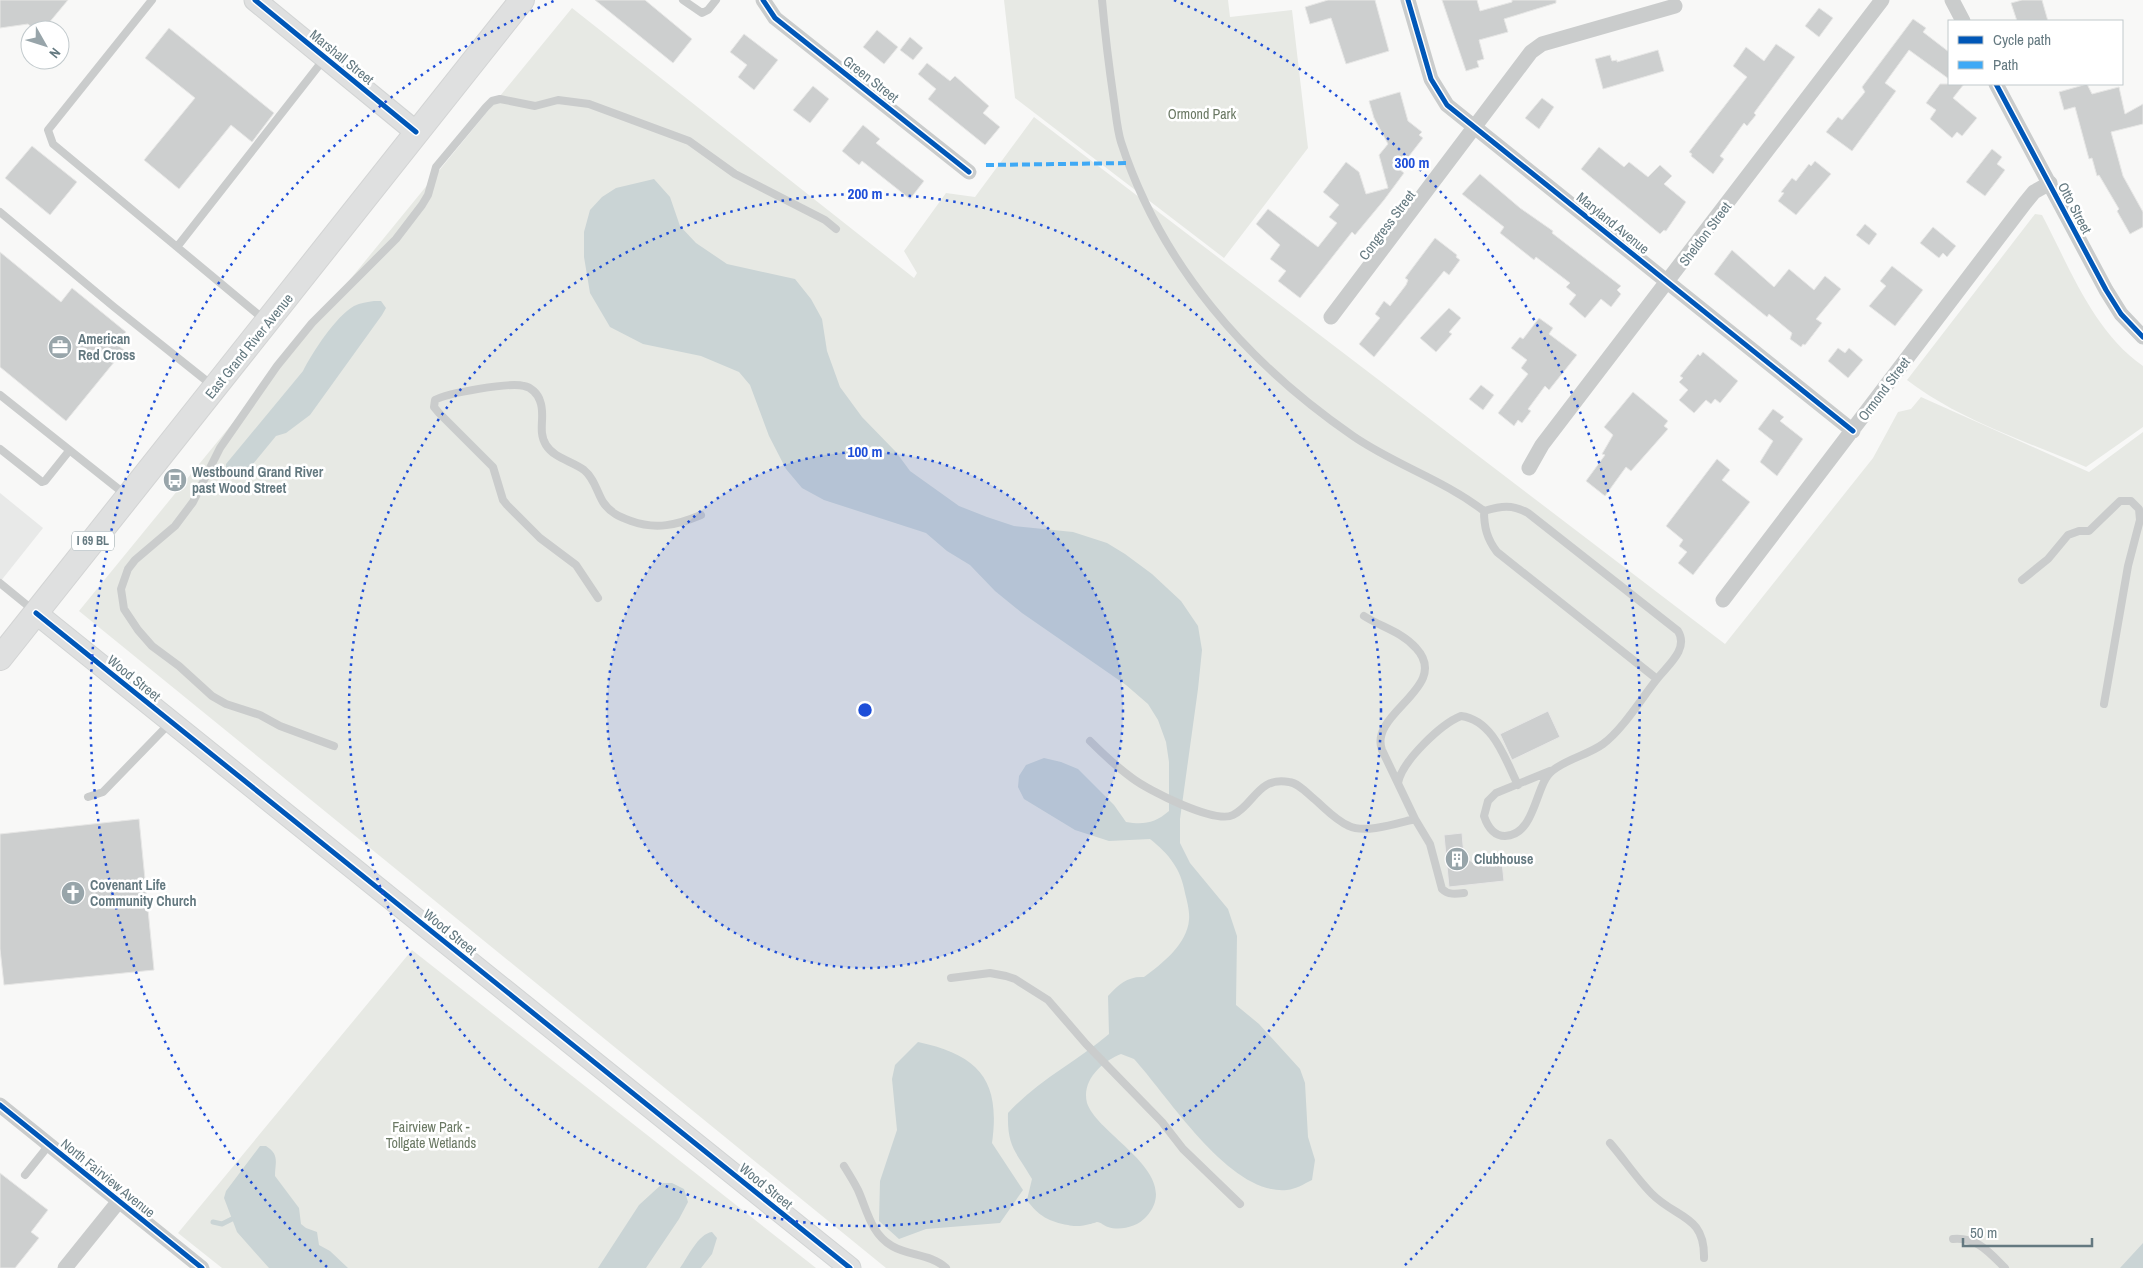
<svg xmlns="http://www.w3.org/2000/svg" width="2143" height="1268" font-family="'Archivo Narrow',sans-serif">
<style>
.built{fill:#e8e9e8}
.green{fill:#e7e9e4}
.water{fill:#cad4d5}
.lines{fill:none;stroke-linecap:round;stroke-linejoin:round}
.stream{stroke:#cad4d5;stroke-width:5}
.building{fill:#cdcfcf;stroke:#e7e7e6}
.secondary-casing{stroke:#d2d4d4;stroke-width:23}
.primary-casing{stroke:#d3d4d4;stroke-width:26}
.lane{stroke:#cacccc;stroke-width:8}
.street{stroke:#cacccc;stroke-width:15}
.secondary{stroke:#dfe0e0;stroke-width:21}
.primary{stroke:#dfe0e0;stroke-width:24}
.quiet{stroke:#3fa9f5;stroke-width:4;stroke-dasharray:8 4;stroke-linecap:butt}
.cycleway-casing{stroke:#fff;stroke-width:8}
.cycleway{stroke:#0057b8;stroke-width:5}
.ring{fill:none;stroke:#1d4ed8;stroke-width:2.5;stroke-dasharray:2.5 5}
.labels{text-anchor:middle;stroke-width:5;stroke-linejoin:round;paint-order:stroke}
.shield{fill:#fff;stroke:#92a1a6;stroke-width:1}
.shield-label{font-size:12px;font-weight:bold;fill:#647980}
.street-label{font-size:14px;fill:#647980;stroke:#fff}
.park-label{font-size:14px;fill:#6a7863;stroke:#fff}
.poi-label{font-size:14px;font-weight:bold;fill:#647980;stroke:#fff;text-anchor:start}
.centre{fill:#1d4ed8;stroke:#fff;stroke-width:2.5}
.ring-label{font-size:15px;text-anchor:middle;font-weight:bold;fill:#1d4ed8;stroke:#fff;stroke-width:5;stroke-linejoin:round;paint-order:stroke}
</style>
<rect width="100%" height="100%" fill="#f8f8f7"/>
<path class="built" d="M 0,493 L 43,528 L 0,582 Z"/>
<path class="green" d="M 1004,0 L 1228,0 L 1230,17 L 1292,10 L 1308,148 L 1224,258 L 1015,98 Z
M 572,8 L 914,278 L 917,273 L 904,251 L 946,193 L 975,197 L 1034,117 L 1725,644 L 1873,458 L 1898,412 L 1911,409 L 1921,397 L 2089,472 L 2143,432 L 2143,1268 L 886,1268 L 79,611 Z
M 2035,214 L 2042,215 C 2070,268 2093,331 2143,366 L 2143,427 L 2086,467 C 2026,441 1959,420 1907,380 Z
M 412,950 L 816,1268 L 222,1268 L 178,1233 Z"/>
<path class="water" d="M 654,179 L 670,197 L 680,226 L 696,243 L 727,264 L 795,279 L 811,299 L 822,319 L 827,351 L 840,387 L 862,417 L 896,452 L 910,471 L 959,506 L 987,517 L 1014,526 L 1073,532 L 1107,543 L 1125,554 L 1152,574 L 1181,601 L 1198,626 L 1202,650 L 1198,689 L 1180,819 L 1180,843 L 1190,863 L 1228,909 L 1237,936 L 1236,1005 L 1259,1024 L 1300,1069 L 1305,1083 L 1308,1137 L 1315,1160 L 1312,1180 C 1304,1184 1296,1189 1287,1190 C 1230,1196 1168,1096 1134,1059 L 1121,1054 C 1103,1061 1081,1080 1087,1103 C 1098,1136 1185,1174 1146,1217 C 1137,1227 1120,1231 1108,1227 C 1104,1226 1101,1222 1097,1222 C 1097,1222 1091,1224 1090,1224 C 1084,1226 1074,1227 1068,1225 C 1050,1222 1038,1216 1027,1200 L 1032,1179 C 1016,1151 1007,1148 1008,1113 C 1037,1081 1076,1062 1109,1034 L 1108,996 C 1119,984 1128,976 1144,977 C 1162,964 1187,944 1189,920 C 1190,912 1187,901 1185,893 C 1181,869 1169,854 1150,839 L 1109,841 L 1075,830 L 1024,799 L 1018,787 L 1019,776 L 1026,765 L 1044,758 L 1061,762 L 1078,769 L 1114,805 L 1126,822 C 1144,825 1155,823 1169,811 L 1169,762 L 1166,742 L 1158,720 L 1148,704 L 1126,685 L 1022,613 L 995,591 L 970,565 L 947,551 L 926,533 L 824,500 L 802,488 L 786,469 L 769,436 L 750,385 L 739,372 L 701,356 L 643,344 L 610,327 L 590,293 L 584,257 L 584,232 L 590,210 L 602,197 L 616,188 Z
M 374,301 L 381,301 L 386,308 L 382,315 L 310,415 L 286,433 L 276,436 L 243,476 L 232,478 L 226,470 L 226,464 L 303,371 C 312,353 336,316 354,306 C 360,303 368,302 374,301 Z
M 918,1042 C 978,1055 1001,1079 992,1143 L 1023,1190 L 1000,1223 L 926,1229 L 899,1239 L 879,1221 L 880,1181 L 897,1130 L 892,1079 L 895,1065 Z
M 260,1146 L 266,1146 C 280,1155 275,1162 275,1176 L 299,1208 L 301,1224 L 306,1228 L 317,1232 L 319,1245 L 330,1251 L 348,1268 L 269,1268 L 237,1232 L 224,1198 L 226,1191 Z
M 663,1183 L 672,1183 L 684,1189 L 688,1202 L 679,1219 L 646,1268 L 598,1268 L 639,1205 Z
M 712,1232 L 717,1238 L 712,1254 L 701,1268 L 680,1268 C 688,1257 698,1234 712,1232 Z
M 2143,1243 L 2143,1268 L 2120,1268 Z"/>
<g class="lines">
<path class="stream" d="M 213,1222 L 222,1224 L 232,1219"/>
</g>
<path class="building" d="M 0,0 L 68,0 L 43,30 L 35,30 L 28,24 L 0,28 Z
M 595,0 L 645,0 L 692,39 L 673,63 Z
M 1328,0 L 1375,0 L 1389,51 L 1346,64 L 1331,18 L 1310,24 L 1305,7 Z
M 1442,0 L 1477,0 L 1480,11 L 1512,2 L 1512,0 L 1556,0 L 1556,3 L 1504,19 L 1508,32 L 1479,40 L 1484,59 L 1477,61 L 1479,67 L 1466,71 Z
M 2022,0 L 2042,0 L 2048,21 L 2017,21 L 2011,3 Z
M 1819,8 L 1833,18 L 1819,37 L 1805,26 Z
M 1913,19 L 1926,28 L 1923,32 L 1949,52 L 1949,79 L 1909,50 L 1885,83 L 1896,91 L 1852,151 L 1826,132 L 1838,117 L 1842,120 L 1865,92 L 1862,87 Z
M 169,28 L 274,113 L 252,142 L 231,125 L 179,189 L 144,160 L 195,98 L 145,58 Z
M 877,30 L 898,47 L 884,64 L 863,47 Z
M 744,34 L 778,60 L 754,90 L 738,77 L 747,65 L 730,52 Z
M 910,37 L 923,48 L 913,60 L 900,50 Z
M 1776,44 L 1795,57 L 1754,113 L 1756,115 L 1747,126 L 1744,123 L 1720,156 L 1724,159 L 1713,174 L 1691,156 L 1692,154 L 1689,152 L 1747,77 L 1733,66 L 1746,47 L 1764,61 Z
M 1658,50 L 1664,71 L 1603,89 L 1595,59 L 1610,55 L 1612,61 L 1617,60 L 1617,62 Z
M 927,63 L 950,81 L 955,76 L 989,106 L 983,113 L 1000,127 L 985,145 L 928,99 L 936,89 L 918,74 Z
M 1940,84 L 1964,84 L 1953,98 L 1977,118 L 1962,136 L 1957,132 L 1952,138 L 1930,119 L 1936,110 L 1926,103 Z
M 2087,84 L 2092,94 L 2119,87 L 2125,114 L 2143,104 L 2143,124 L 2111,132 L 2123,176 L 2143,212 L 2143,227 L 2130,234 L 2117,211 L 2119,209 L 2099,175 L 2097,176 L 2092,158 L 2089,159 L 2075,107 L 2064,110 L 2059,92 Z
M 813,86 L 829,99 L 810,123 L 793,110 Z
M 1400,92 L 1408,121 L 1422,132 L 1419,135 L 1423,138 L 1399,169 L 1404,173 L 1384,200 L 1355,235 L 1352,232 L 1300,298 L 1278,281 L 1286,271 L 1270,259 L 1280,245 L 1256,224 L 1268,209 L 1318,247 L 1337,223 L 1329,217 L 1339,205 L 1323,192 L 1346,162 L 1359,172 L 1366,194 L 1388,188 L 1379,155 L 1388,144 L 1374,118 L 1369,101 Z
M 1542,98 L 1554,107 L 1539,129 L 1525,118 Z
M 863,125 L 880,139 L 876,143 L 924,181 L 910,199 L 862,161 L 859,165 L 842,151 Z
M 32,146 L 77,182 L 50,215 L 5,178 Z
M 1599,147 L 1624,167 L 1629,162 L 1648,177 L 1660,165 L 1672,176 L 1664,184 L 1686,202 L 1666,231 L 1664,230 L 1660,234 L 1581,169 Z
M 1992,149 L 2002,157 L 1997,164 L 2005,170 L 1985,196 L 1966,182 Z
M 1815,161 L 1831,174 L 1796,215 L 1778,201 L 1784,193 L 1781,192 L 1792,178 L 1796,181 L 1809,164 L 1811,166 Z
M 1480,174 L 1520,208 L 1553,231 L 1552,233 L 1621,286 L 1617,290 L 1621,294 L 1611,307 L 1601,299 L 1585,318 L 1569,304 L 1576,295 L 1566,287 L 1570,283 L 1536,257 L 1534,260 L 1500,233 L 1504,227 L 1462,194 Z
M 1865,224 L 1877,234 L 1869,245 L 1856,235 Z
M 1933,227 L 1956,246 L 1947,257 L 1943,253 L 1939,258 L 1920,243 Z
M 1435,238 L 1457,255 L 1456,257 L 1460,260 L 1449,275 L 1444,271 L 1374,357 L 1359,344 L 1380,318 L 1375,314 L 1384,301 L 1390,306 L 1406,285 L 1408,280 L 1405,278 Z
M 1732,250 L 1774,287 L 1789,269 L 1814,290 L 1825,276 L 1841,289 L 1816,319 L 1822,323 L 1805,345 L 1803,344 L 1801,347 L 1790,339 L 1792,333 L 1769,314 L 1767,317 L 1714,274 Z
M 0,252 L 61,302 L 72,288 L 126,332 L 116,344 L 124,350 L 66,421 L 0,367 Z
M 1892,266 L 1923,290 L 1895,326 L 1869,306 L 1886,286 L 1880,281 Z
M 1449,308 L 1461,318 L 1449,332 L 1452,334 L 1436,352 L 1420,338 Z
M 1539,318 L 1553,328 L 1549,334 L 1577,355 L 1549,390 L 1545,386 L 1528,409 L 1531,411 L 1522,423 L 1518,420 L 1514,426 L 1498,413 L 1528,374 L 1521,368 L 1527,360 L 1511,348 L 1520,337 L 1523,339 Z
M 1838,348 L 1845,353 L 1849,348 L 1863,360 L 1848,378 L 1828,361 Z
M 1703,352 L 1738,381 L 1720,403 L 1715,399 L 1711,404 L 1706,400 L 1694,413 L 1679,400 L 1688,390 L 1679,382 L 1683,378 L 1680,376 L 1698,354 L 1700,356 Z
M 1481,385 L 1494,395 L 1483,410 L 1469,399 Z
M 1633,392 L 1668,421 L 1664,426 L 1668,429 L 1631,471 L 1626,467 L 1605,496 L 1586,481 L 1605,455 L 1602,454 L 1613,435 L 1604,427 Z
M 1773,409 L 1784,417 L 1780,421 L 1803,439 L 1777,476 L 1760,462 L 1773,441 L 1758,429 Z
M 1717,459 L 1730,470 L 1722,480 L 1750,502 L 1693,575 L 1678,563 L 1687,552 L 1679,546 L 1683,540 L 1666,526 Z
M 1548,711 L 1560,737 L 1512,760 L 1500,734 Z
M 139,819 L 154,970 L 4,985 L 0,949 L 0,834 Z
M 1462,833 L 1464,856 L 1476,865 L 1502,862 L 1504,881 L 1449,887 L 1444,835 Z
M 0,1173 L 48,1210 L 31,1232 L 39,1238 L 15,1268 L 0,1268 Z"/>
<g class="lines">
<g class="secondary-casing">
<path id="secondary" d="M 255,0 L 416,132
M 36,613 L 850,1268"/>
</g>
<g class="primary-casing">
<path id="primary" d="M 0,658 L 522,0"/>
</g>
<path class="lane" d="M 152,0 L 48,130 L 53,144 L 177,247
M 683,0 L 702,13 L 708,10 L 716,0
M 1102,0 C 1105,34 1109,67 1114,101 C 1116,114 1117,129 1121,142 C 1161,265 1247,363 1353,436 C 1395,465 1442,479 1484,511 C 1484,527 1487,539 1497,552 L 1657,679 C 1641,699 1623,729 1603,744 C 1588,755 1566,759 1552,771 C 1535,784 1536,835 1505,836 C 1493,836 1487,825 1484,816 L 1488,801 L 1496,793 L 1550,771
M 0,212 L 114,307 L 213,386
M 266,321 L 177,247 L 324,59
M 0,395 L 126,495
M 0,449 L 42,482 L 45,481 L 69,451
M 1484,511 C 1501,506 1512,504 1528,513 L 1678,631 C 1689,649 1668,665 1657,679
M 2022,580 L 2048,559 L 2068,535 L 2079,531 L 2089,531 L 2120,501 L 2131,501 L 2139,509 L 2140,520 L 2128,566 L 2104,704
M 0,583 L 33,610
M 598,598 L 576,565 L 540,538 L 507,505 L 503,500 L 493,467 L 439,413 L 434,407 L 435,400 C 447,393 510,382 524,386 C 531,387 538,394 540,401 C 546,415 537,431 546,445 C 554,458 572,461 584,470 C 594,478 597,492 603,502 C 610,513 620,517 631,521 C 656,530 677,525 701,515
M 1364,616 C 1381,627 1402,632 1416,648 C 1452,687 1368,713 1382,750 L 1415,819
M 1090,741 C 1103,754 1117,767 1132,778 C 1149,791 1215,824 1233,815 C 1254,805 1258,776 1289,782 C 1298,783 1306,792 1313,798 C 1325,808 1335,820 1349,826 C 1365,834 1398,823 1415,819 L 1430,844 L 1442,889 C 1448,895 1456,894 1464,893
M 334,746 L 280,726 L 260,715 L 226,704 L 212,696 L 179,666 L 152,646 L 138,630 L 124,609 L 121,589 L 128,569 L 135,560 L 175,526 L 193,502 L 220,448 L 277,366 L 312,323 L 396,239 L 422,205 L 428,195 L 436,167 L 486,107 L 492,101 L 500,99 L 535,106 L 558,100 L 589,104 L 689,141 L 735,174 L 825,220 L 836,229
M 1398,783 C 1402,761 1441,724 1461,716 C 1493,720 1505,759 1518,785
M 88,797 L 103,792 L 169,724
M 951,978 L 990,973 L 1006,976 L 1015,979 L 1048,1000 L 1086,1044 L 1162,1122 L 1183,1149 L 1240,1204
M 1610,1143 C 1624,1159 1637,1179 1652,1194 C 1677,1219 1705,1215 1704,1258
M 844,1166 C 849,1174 854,1182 858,1190 C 867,1210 871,1234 892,1246 C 909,1256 931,1254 946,1268
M 25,1175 L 49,1145
M 1953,1239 C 1977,1237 1989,1252 2005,1268"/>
<path class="street" d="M 763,0 L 775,18 L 969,172
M 1408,0 L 1431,79 L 1447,105 L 1853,431
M 1952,0 L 1963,21
M 1996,84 L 2106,290 L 2121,314 L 2143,337
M 1331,317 L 1531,52 L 1542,44 L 1675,6
M 1529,468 L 1542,445 L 1882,0
M 1723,600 L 2025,203 L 2034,192 L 2050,183
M 0,1105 L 202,1268
M 65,1268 L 119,1201"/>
<use href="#secondary" class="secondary"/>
<use href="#primary" class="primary"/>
<path class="quiet" d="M 986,165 L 1129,163"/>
<g class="cycleway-casing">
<path id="cycleway" d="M 255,0 L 416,132
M 763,0 L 775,18 L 969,172
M 1408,0 L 1431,79 L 1447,105 L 1853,431
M 1996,84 L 2106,290 L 2121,314 L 2143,337
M 36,613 L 850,1268
M 0,1105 L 202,1268"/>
</g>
<use href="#cycleway" class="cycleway"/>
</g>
<circle cx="865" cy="710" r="258" fill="#1d4ed8" fill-opacity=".12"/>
<g class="ring">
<circle cx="865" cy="710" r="258"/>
<circle cx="865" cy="710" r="516"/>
<path d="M327 1267A774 774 0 0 1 556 0M1174 0A774 774 0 0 1 1403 1267"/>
</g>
<defs>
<g id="office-disc" transform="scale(1.25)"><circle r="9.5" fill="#98a5aa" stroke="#fff"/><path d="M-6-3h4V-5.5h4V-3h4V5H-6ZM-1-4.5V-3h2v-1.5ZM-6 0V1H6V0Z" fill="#fff"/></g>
<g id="bus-disc" transform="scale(1.25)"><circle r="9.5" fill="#98a5aa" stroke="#fff"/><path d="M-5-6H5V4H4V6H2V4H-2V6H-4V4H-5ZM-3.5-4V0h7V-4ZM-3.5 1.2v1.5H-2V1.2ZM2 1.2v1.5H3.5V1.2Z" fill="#fff"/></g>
<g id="building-disc" transform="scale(1.25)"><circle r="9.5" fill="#98a5aa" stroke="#fff"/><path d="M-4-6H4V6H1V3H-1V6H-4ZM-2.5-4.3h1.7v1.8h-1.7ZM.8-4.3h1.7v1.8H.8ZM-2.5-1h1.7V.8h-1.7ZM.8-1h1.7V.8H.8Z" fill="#fff"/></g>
<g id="church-disc" transform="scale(1.25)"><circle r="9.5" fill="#98a5aa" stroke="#fff"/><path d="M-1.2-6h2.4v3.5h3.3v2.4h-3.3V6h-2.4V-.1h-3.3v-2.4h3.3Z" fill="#fff"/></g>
</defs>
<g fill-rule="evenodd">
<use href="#office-disc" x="60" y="347"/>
<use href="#bus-disc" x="175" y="480"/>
<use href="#building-disc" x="1457" y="859"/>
<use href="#church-disc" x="73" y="893"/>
</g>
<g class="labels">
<rect class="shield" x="72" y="531.5" width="42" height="19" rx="4"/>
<g class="shield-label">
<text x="93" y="545">I 69 BL</text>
</g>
<g class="street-label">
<text transform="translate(342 57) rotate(39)" y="5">Marshall Street</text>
<text transform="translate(871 79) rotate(38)" y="5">Green Street</text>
<text transform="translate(2075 208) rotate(62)" y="5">Otto Street</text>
<text transform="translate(1613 223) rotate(39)" y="5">Maryland Avenue</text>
<text transform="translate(1387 225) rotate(-53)" y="5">Congress Street</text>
<text transform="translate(1705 234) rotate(-53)" y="5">Sheldon Street</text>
<text transform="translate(249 346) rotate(-51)" y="5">East Grand River Avenue</text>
<text transform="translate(1884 389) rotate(-53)" y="5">Ormond Street</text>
<text transform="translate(134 678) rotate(39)" y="5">Wood Street</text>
<text transform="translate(450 932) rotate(39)" y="5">Wood Street</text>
<text transform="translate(108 1178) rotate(39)" y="5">North Fairview Avenue</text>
<text transform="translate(766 1186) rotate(39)" y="5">Wood Street</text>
</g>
<g class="park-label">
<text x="1202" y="119">Ormond Park</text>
<text x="431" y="1132">Fairview Park -<tspan x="431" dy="16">Tollgate Wetlands</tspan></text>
</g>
<g class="poi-label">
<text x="78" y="344">American<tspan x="78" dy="16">Red Cross</tspan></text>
<text x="192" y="477">Westbound Grand River<tspan x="192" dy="16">past Wood Street</tspan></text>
<text x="1474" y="864">Clubhouse</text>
<text x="90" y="890">Covenant Life<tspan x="90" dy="16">Community Church</tspan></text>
</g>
</g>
<circle cx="865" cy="710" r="8" class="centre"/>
<g class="ring-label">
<text x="1412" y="168">300 m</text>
<text x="865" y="199">200 m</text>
<text x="865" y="457">100 m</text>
</g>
<rect x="1948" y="20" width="175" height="65" fill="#ffffff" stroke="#c1c9cc"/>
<rect x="1958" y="36" width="25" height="8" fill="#0057b8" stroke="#c1c9cc"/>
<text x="1993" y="45" font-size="15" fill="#647980">Cycle path</text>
<rect x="1958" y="61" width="25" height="8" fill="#3fa9f5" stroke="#c1c9cc"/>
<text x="1993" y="70" font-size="15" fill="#647980">Path</text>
<g transform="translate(45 45) rotate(129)"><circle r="24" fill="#ffffff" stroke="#c1c9cc"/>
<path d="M0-4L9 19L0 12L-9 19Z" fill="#98a5aa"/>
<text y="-8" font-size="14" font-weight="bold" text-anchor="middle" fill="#647980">N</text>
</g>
<path d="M1963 1238v8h129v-8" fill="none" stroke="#647980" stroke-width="2.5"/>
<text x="1970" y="1238" font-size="15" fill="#647980" stroke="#ffffff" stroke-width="4" paint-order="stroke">50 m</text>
</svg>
